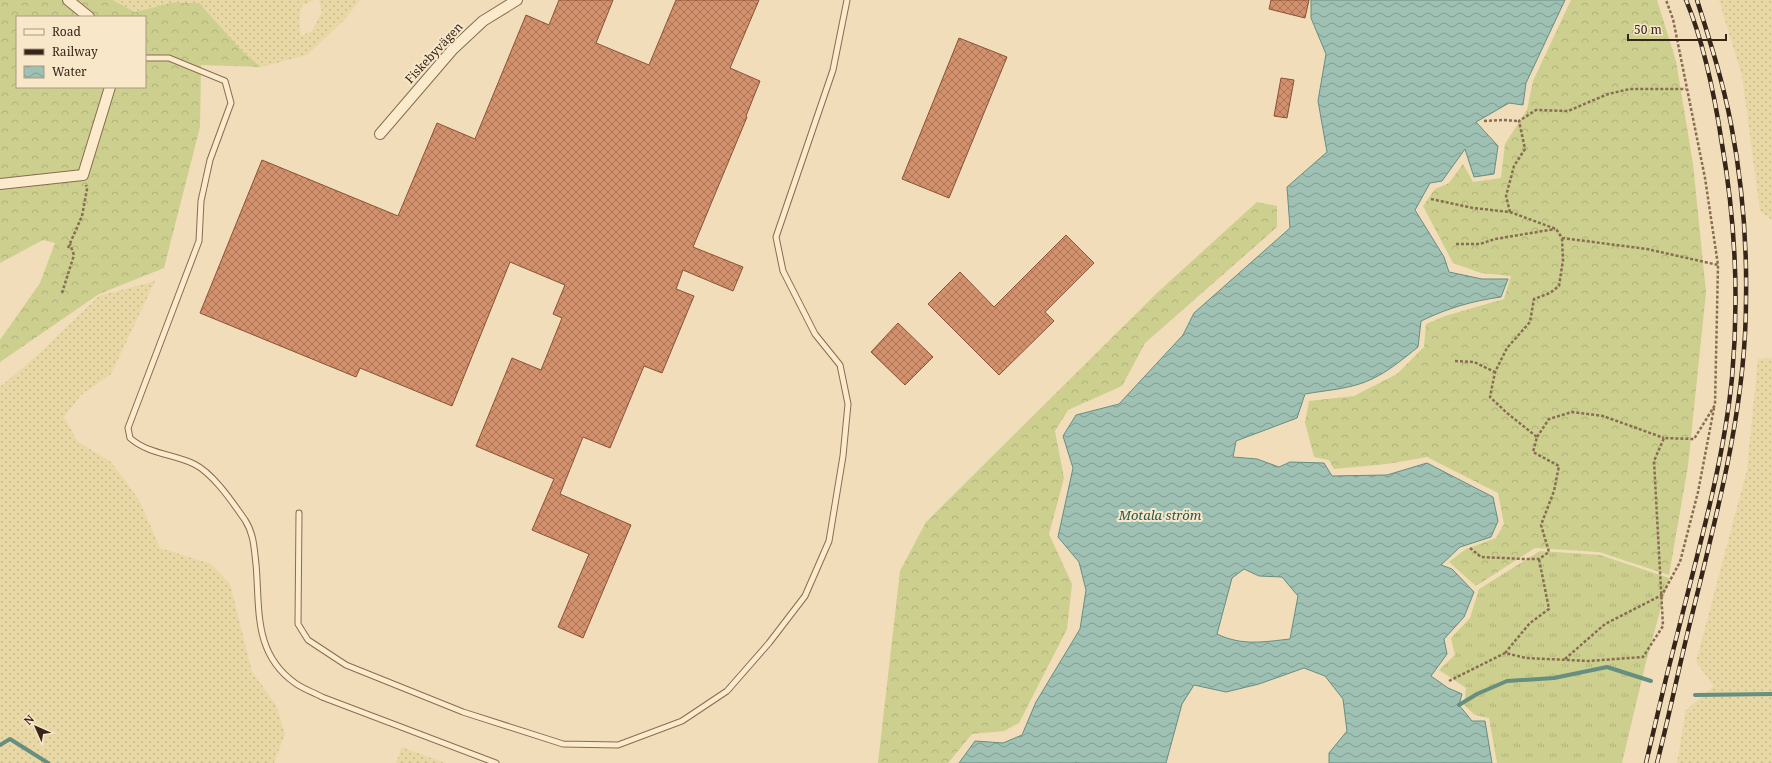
<svg xmlns="http://www.w3.org/2000/svg" width="1772" height="763" font-family="'Noto Serif',serif">
<style>
.farmland{fill:url(#farmland-dots)}
.grass{fill:url(#grass-tufts)}
.forest{fill:url(#forest-crowns);fill-rule:evenodd}
.water{fill:url(#water-waves);stroke:#668e81;fill-rule:evenodd}
.lines{fill:none;stroke-linecap:round;stroke-linejoin:round}
.stream{stroke:#668e81;stroke-width:4}
.building{fill:url(#building-cross-hatch);stroke:#895237}
.service-casing{stroke:#886c53;stroke-width:7}
.minor-casing{stroke:#886c53;stroke-width:12}
.path{stroke:#886c53;stroke-width:2.5;stroke-dasharray:3 2;stroke-linecap:butt}
.service{stroke:#fbeacc;stroke-width:5}
.minor{stroke:#fbeacc;stroke-width:10}
.rail-casing{stroke:#362519;stroke-width:4.5}
.rail{stroke:#f8e7c9;stroke-width:3;stroke-dasharray:9;stroke-linecap:butt}
.labels{text-anchor:middle;stroke-width:4;stroke-linejoin:round;paint-order:stroke}
.street-label{font-size:12px;fill:#362519;stroke:#f8e7c9}
.water-label{font-size:13px;font-style:italic;fill:#275751;stroke:#f8e7c9}
</style>
<defs>
<pattern id="farmland-dots" width="8" height="8" patternUnits="userSpaceOnUse"><rect width="8" height="8" fill="#e7d8a6"/><path d="M2 2h.1M6 6h.1" fill="none" stroke="#c7b98e" stroke-width="1.8" stroke-linecap="round"/></pattern>
<pattern id="grass-tufts" width="24" height="20" patternUnits="userSpaceOnUse"><rect width="24" height="20" fill="#cccf8d"/><path d="M3 7l-1-3M5 7V3M7 7l1-3M15 17l-1-3M17 17v-4M19 17l1-3" fill="none" stroke="#b0b279"/></pattern>
<pattern id="forest-crowns" width="20" height="18" patternUnits="userSpaceOnUse"><rect width="20" height="18" fill="#cccf8d"/><path d="M2 6a3 3 0 1 1 6 0M12 15a3 3 0 1 1 6 0" fill="none" stroke="#b0b279"/></pattern>
<pattern id="water-waves" width="16" height="10" patternUnits="userSpaceOnUse"><rect width="16" height="10" fill="#9ec1b4"/><path d="M0 5q4-4 8 0t8 0" fill="none" stroke="#829d92"/></pattern>
<pattern id="building-cross-hatch" width="8" height="8" patternUnits="userSpaceOnUse"><rect width="8" height="8" fill="#d2906c"/><path d="M0 0l8 8M0 8l8-8" fill="none" stroke="#ab7558"/></pattern>
</defs>
<rect width="100%" height="100%" fill="#f1ddb9"/>
<path class="farmland" d="M 112,0 L 314,0 L 302,5 L 299,20 L 301,36 L 312,31 L 322,12 L 319,0 L 360,0 L 345,19 L 307,55 L 261,67 L 243,52 L 171,3 L 135,12 Z
M 1719,0 L 1772,0 L 1772,220 L 1760,211 L 1742,76 Z
M 155,281 L 111,374 L 81,395 L 64,417 L 78,442 L 111,462 L 139,500 L 160,548 L 211,564 L 230,584 L 252,672 L 276,705 L 285,734 L 274,763 L 0,763 L 0,387 L 42,351 L 99,296 Z
M 1772,358 L 1772,763 L 1677,763 L 1686,710 L 1714,686 L 1696,662 L 1747,470 L 1758,359 Z
M 402,747 L 445,763 L 396,763 Z"/>
<path class="grass" d="M 1540,551 L 1600,555 L 1669,578 L 1645,666 L 1622,763 L 1497,763 L 1489,718 L 1475,715 L 1464,705 L 1466,688 L 1439,670 L 1455,655 L 1451,638 L 1470,618 L 1479,589 Z"/>
<path class="forest" d="M 0,0 L 112,0 L 135,12 L 171,3 L 199,3 L 243,52 L 261,67 L 201,65 L 200,127 L 164,268 L 99,294 L 0,362 L 0,340 L 40,283 L 55,243 L 43,240 L 0,263 ZM 17,17 L 145,17 L 145,87 L 17,87 Z
M 1571,0 L 1657,0 L 1676,61 L 1693,164 L 1706,292 L 1688,466 L 1669,575 L 1599,552 L 1535,548 L 1476,586 L 1449,562 L 1466,549 L 1496,538 L 1504,524 L 1498,493 L 1427,457 L 1387,464 L 1334,469 L 1329,460 L 1314,457 L 1305,422 L 1309,401 L 1354,396 L 1397,374 L 1424,347 L 1426,324 L 1445,316 L 1504,299 L 1511,276 L 1481,273 L 1453,263 L 1423,206 L 1435,189 L 1449,183 L 1463,164 L 1473,182 L 1501,178 L 1505,144 L 1527,110 L 1533,81 Z
M 1257,202 L 1277,206 L 1277,227 L 1145,343 L 1122,386 L 1068,410 L 1055,431 L 1064,478 L 1049,534 L 1072,584 L 1067,629 L 1019,723 L 1004,731 L 972,734 L 948,763 L 878,763 L 900,571 L 926,522 L 1158,292 Z"/>
<path class="water" d="M 1311,0 L 1565,0 L 1526,83 L 1523,105 L 1509,103 L 1476,122 L 1498,146 L 1494,174 L 1474,177 L 1465,149 L 1442,181 L 1430,183 L 1415,210 L 1444,257 L 1449,272 L 1482,279 L 1508,279 L 1501,297 C 1472,301 1448,308 1421,321 L 1418,347 C 1403,359 1389,371 1372,379 C 1352,389 1327,390 1305,394 L 1297,418 L 1236,441 L 1233,457 L 1257,459 L 1279,467 L 1290,462 L 1324,463 L 1332,476 L 1387,475 L 1427,463 L 1493,497 L 1498,521 L 1491,537 L 1460,547 L 1441,565 L 1452,569 L 1474,592 L 1464,617 L 1444,639 L 1447,654 L 1431,676 L 1448,688 L 1462,694 L 1459,705 L 1472,721 L 1485,721 L 1492,763 L 1329,763 L 1329,753 L 1347,731 L 1343,699 L 1325,676 L 1304,668 L 1259,684 L 1226,692 L 1194,685 L 1182,704 L 1166,763 L 1079,763 L 1078,762 L 1074,763 L 959,763 L 975,741 L 1003,743 L 1022,735 L 1036,702 L 1080,629 L 1086,590 L 1079,562 L 1058,537 L 1073,468 L 1063,436 L 1076,415 L 1119,404 L 1183,335 L 1194,313 L 1290,228 L 1287,187 L 1327,152 L 1318,101 L 1326,54 L 1311,18 ZM 1244,569 L 1259,576 L 1282,577 L 1298,596 L 1290,639 C 1263,642 1242,646 1217,634 L 1232,578 Z"/>
<g class="lines">
<path class="stream" d="M 1695,695 L 1772,694
M 1459,705 L 1477,694 L 1507,681 L 1554,678 L 1607,667 L 1651,681
M 0,745 L 10,739 L 48,763"/>
</g>
<path class="building" d="M 559,0 L 613,0 L 596,43 L 649,65 L 676,0 L 759,0 L 730,68 L 760,81 L 746,116 L 747,117 L 693,247 L 743,267 L 733,291 L 683,270 L 676,289 L 694,296 L 662,373 L 644,366 L 610,448 L 583,437 L 560,494 L 631,525 L 583,638 L 558,627 L 589,554 L 532,530 L 554,479 L 476,446 L 512,358 L 541,370 L 562,318 L 553,314 L 565,285 L 510,262 L 452,406 L 360,368 L 356,377 L 200,313 L 262,160 L 398,216 L 437,123 L 475,139 L 526,15 L 549,25 Z
M 1271,0 L 1309,0 L 1305,18 L 1269,9 Z
M 959,38 L 1007,57 L 949,198 L 902,179 Z
M 1281,78 L 1294,80 L 1287,118 L 1274,116 Z
M 1066,235 L 1094,263 L 1045,312 L 1054,321 L 999,375 L 928,304 L 960,272 L 994,307 Z
M 898,323 L 933,357 L 905,385 L 871,352 Z"/>
<g class="lines">
<g class="service-casing">
<path id="service" d="M 145,58 L 169,58 L 225,81 L 231,103 L 210,160 L 201,201 L 199,241 L 128,428 L 130,438 C 148,454 173,454 194,464 C 213,473 233,503 245,520 C 254,534 254,548 256,564 C 260,609 253,653 295,683 C 303,689 313,692 322,697 L 496,763
M 299,513 L 298,624 L 308,640 L 346,665 L 463,712 L 563,744 L 618,745 L 682,721 L 727,691 L 769,643 L 805,596 L 829,541 L 843,456 L 848,404 L 840,365 L 815,334 L 783,271 L 776,237 L 833,70 L 847,0"/>
</g>
<g class="minor-casing">
<path id="minor" d="M 68,0 L 89,17
M 380,134 L 453,49 L 483,21 L 517,0
M 0,184 L 83,175 L 110,87"/>
</g>
<path class="path" d="M 1484,121 L 1502,120 L 1519,121
M 1431,199 L 1473,208 L 1510,212 L 1556,229 L 1562,238 L 1647,249 L 1718,265
M 1510,212 L 1506,196 L 1514,166 L 1525,149 L 1519,121 L 1536,110 L 1568,111 L 1608,94 L 1630,89 L 1686,89
M 1456,244 L 1480,244 L 1495,239 L 1555,229
M 68,248 L 82,216 L 87,189 L 86,185
M 62,293 L 74,255 L 70,244
M 1455,361 L 1474,362 L 1495,372
M 1537,437 L 1549,419 L 1572,412 L 1603,416 L 1664,438
M 1470,548 L 1481,557 L 1524,559 L 1539,559 L 1549,552 L 1541,525 L 1554,491 L 1559,466 L 1533,452 L 1537,437 L 1507,413 L 1490,397 L 1495,372 L 1507,348 L 1530,322 L 1534,299 L 1550,293 L 1559,286 L 1563,260 L 1562,238
M 1505,653 L 1530,623 L 1549,609 L 1539,559
M 1565,659 L 1605,624 L 1662,595 L 1680,562 L 1698,492 L 1714,408
M 1449,681 L 1505,653 L 1526,658 L 1589,661 L 1643,657 L 1663,626 L 1654,461 L 1664,438 L 1694,439 L 1715,405 L 1718,265 L 1705,178 L 1673,19 L 1666,0"/>
<use href="#service" class="service"/>
<use href="#minor" class="minor"/>
<g class="rail-casing">
<path id="rail" d="M 1646,763 C 1659,706 1673,649 1688,592 C 1706,522 1725,449 1732,378 C 1739,301 1735,219 1722,144 C 1715,98 1704,43 1686,0
M 1657,763 C 1670,713 1680,661 1693,611 C 1718,509 1746,405 1746,300 C 1747,242 1742,181 1731,124 C 1723,82 1710,41 1697,0"/>
</g>
<use href="#rail" class="rail"/>
</g>
<g class="labels">
<g class="street-label">
<text transform="translate(434 53) rotate(-47)" y="4">Fiskebyvägen</text>
</g>
<g class="water-label">
<text x="1160" y="520">Motala ström</text>
</g>
</g>
<rect x="16" y="16" width="130" height="72" fill="#f8e7c9" stroke="#aa9983"/>
<rect x="24" y="29" width="20" height="6" fill="#fbeacc" stroke="#aa9983"/>
<text x="52" y="36" font-size="12" fill="#362519">Road</text>
<rect x="24" y="49" width="20" height="6" fill="#362519" stroke="#aa9983"/>
<text x="52" y="56" font-size="12" fill="#362519">Railway</text>
<rect x="24" y="66" width="20" height="12" fill="url(#water-waves)" stroke="#aa9983"/>
<text x="52" y="76" font-size="12" fill="#362519">Water</text>
<g transform="translate(36 727) rotate(315)" stroke="#f8e7c9" stroke-width="3" paint-order="stroke">
<path d="M0-3L7 15L0 10L-7 15Z" fill="#362519"/>
<text y="-6" font-size="11" font-weight="bold" text-anchor="middle" fill="#362519">N</text>
</g>
<path d="M1628 34v6h98v-6" fill="none" stroke="#362519" stroke-width="2"/>
<text x="1634" y="34" font-size="12" fill="#362519" stroke="#f8e7c9" stroke-width="3" paint-order="stroke">50 m</text>
</svg>
